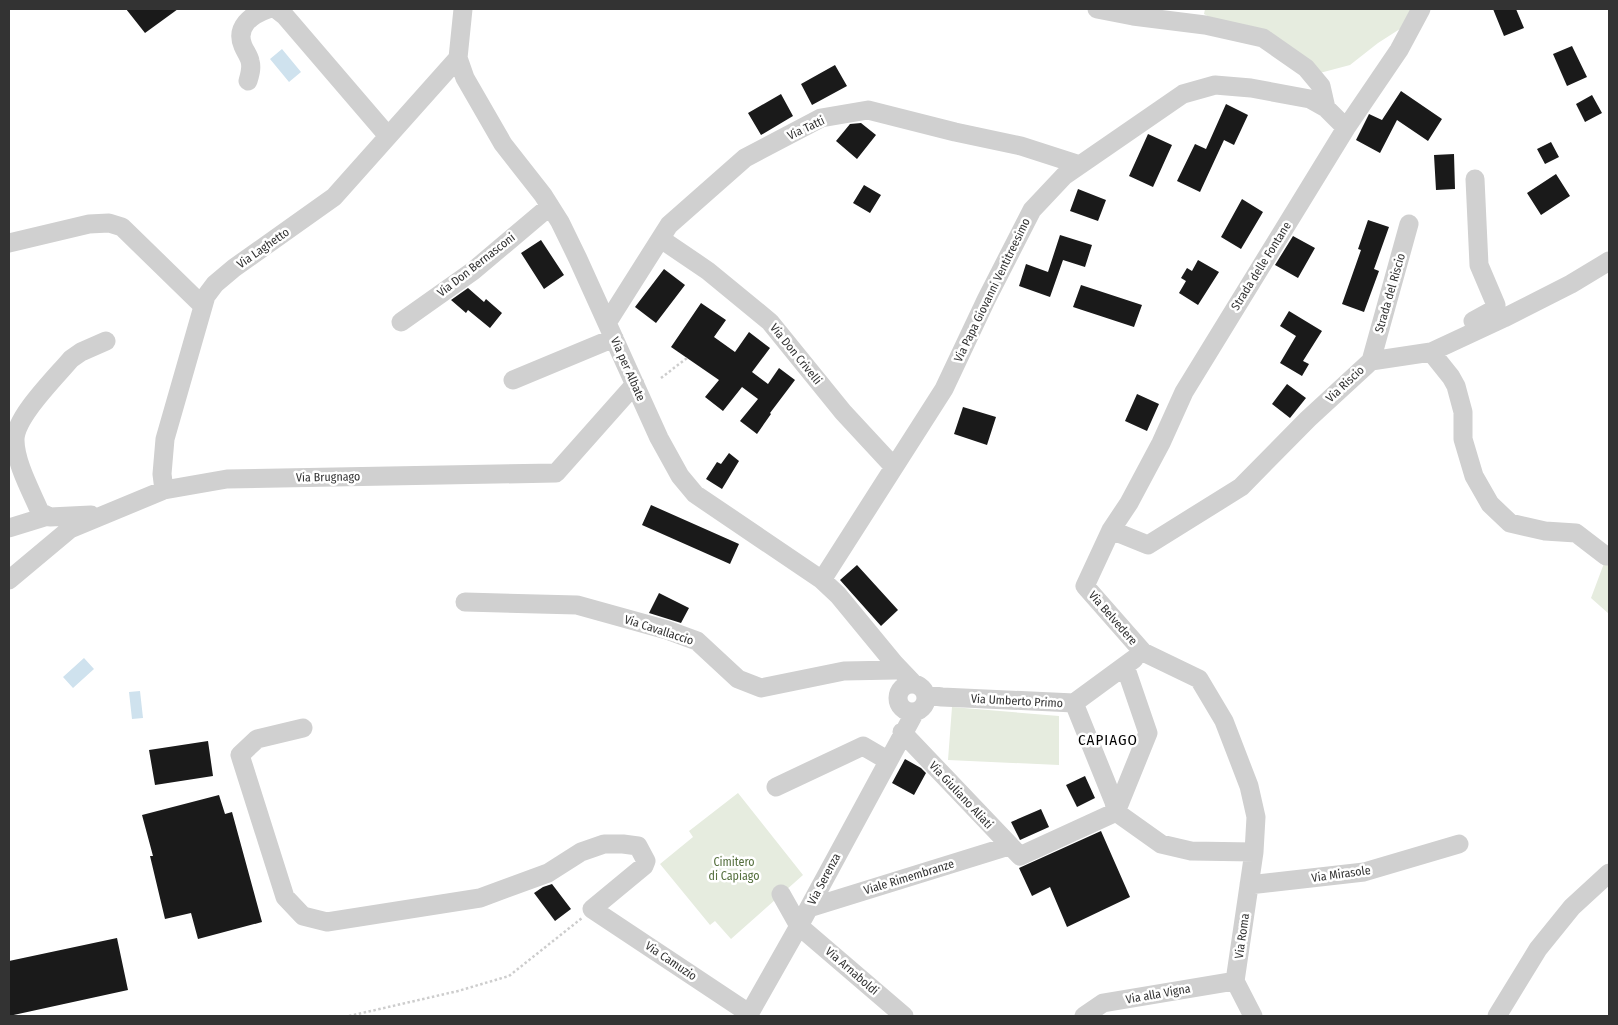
<svg xmlns="http://www.w3.org/2000/svg" width="1618" height="1025" font-family="'Fira Sans Condensed',sans-serif">
<style>
.green{fill:#e6ecdf}
.water{fill:#cfe2ee}
.building{fill:#1a1a1a}
.lines{fill:none;stroke-linecap:round;stroke-linejoin:round}
.path{stroke:#cdcdcd;stroke-width:2.5;stroke-dasharray:2.5 2.5;stroke-linecap:butt}
.minor{stroke:#d0d0d0;stroke-width:19}
.labels{text-anchor:middle;stroke-width:5;stroke-linejoin:round;paint-order:stroke}
.street-label{font-size:12px;fill:#333;stroke:#fff}
.park-label{font-size:12px;fill:#56703f;stroke:#fff}
.quarter-label{font-size:15px;letter-spacing:1px;fill:#000;stroke:#fff}
</style>
<rect width="100%" height="100%" fill="#fff"/>
<path class="green" d="M 1205,9 L 1422,9 L 1417,18 L 1378,43 L 1350,65 L 1316,74 L 1204,14 Z
M 1609,550 L 1609,614 L 1591,598 Z
M 952,707 L 1059,716 L 1059,765 L 948,760 Z
M 738,793 L 803,875 L 731,939 L 715,921 L 710,925 L 660,864 L 693,837 L 689,831 Z"/>
<path class="water" d="M 282,49 L 301,72 L 289,82 L 270,59 Z
M 84,658 L 94,669 L 73,688 L 63,677 Z
M 140,691 L 143,718 L 132,719 L 129,692 Z"/>
<path class="building" d="M 126,9 L 178,9 L 145,33 Z
M 1493,9 L 1516,9 L 1524,28 L 1504,36 Z
M 1572,46 L 1587,77 L 1567,86 L 1553,54 Z
M 835,65 L 847,86 L 812,105 L 801,84 Z
M 1401,91 L 1442,119 L 1428,141 L 1397,120 L 1380,153 L 1356,140 L 1369,114 L 1382,120 Z
M 781,94 L 793,116 L 761,135 L 748,113 Z
M 1592,95 L 1602,113 L 1585,122 L 1576,104 Z
M 1226,104 L 1248,115 L 1234,145 L 1224,140 L 1200,192 L 1177,181 L 1195,144 L 1206,149 Z
M 861,123 L 876,135 L 857,159 L 836,141 L 850,124 Z
M 1148,134 L 1172,145 L 1153,187 L 1129,176 Z
M 1551,142 L 1559,157 L 1545,164 L 1537,149 Z
M 1454,154 L 1455,189 L 1436,190 L 1434,155 Z
M 1556,174 L 1570,196 L 1541,215 L 1527,193 Z
M 864,185 L 881,195 L 870,213 L 853,203 Z
M 1078,189 L 1106,200 L 1098,221 L 1070,211 Z
M 1242,199 L 1263,212 L 1241,249 L 1221,237 Z
M 1368,220 L 1389,227 L 1374,269 L 1379,271 L 1364,312 L 1342,304 L 1361,250 L 1358,249 Z
M 1060,235 L 1092,245 L 1085,267 L 1063,260 L 1050,297 L 1019,286 L 1026,264 L 1048,272 Z
M 1293,236 L 1315,248 L 1298,278 L 1275,265 Z
M 541,240 L 564,275 L 544,289 L 521,253 Z
M 1198,260 L 1219,272 L 1198,305 L 1179,293 L 1186,281 L 1181,278 L 1187,268 L 1192,271 Z
M 664,269 L 685,285 L 656,323 L 635,307 Z
M 1081,285 L 1142,305 L 1134,327 L 1073,307 Z
M 468,288 L 484,302 L 486,299 L 502,313 L 490,328 L 468,310 L 466,313 L 451,300 Z
M 701,303 L 726,320 L 714,337 L 735,352 L 749,332 L 770,348 L 752,372 L 768,384 L 779,368 L 795,380 L 770,413 L 771,414 L 757,434 L 740,421 L 758,399 L 742,387 L 723,411 L 705,397 L 719,380 L 671,347 Z
M 1289,311 L 1322,331 L 1303,361 L 1309,364 L 1302,376 L 1280,363 L 1296,336 L 1280,326 Z
M 1287,384 L 1306,398 L 1290,418 L 1272,404 Z
M 1137,394 L 1159,404 L 1147,431 L 1125,421 Z
M 963,407 L 996,417 L 987,445 L 954,434 Z
M 729,453 L 739,461 L 722,489 L 706,479 L 717,462 L 721,464 Z
M 651,505 L 739,544 L 730,564 L 642,525 Z
M 857,565 L 898,610 L 881,626 L 840,580 Z
M 659,593 L 689,608 L 681,623 L 649,613 Z
M 208,741 L 213,776 L 155,785 L 149,750 Z
M 905,759 L 921,768 L 926,773 L 914,795 L 892,783 Z
M 1085,776 L 1095,798 L 1077,807 L 1066,785 Z
M 219,795 L 225,814 L 232,812 L 262,922 L 198,939 L 191,913 L 165,919 L 150,856 L 153,856 L 142,815 Z
M 1041,809 L 1049,827 L 1020,840 L 1011,822 Z
M 1101,831 L 1130,897 L 1067,927 L 1050,887 L 1032,896 L 1019,868 Z
M 552,884 L 571,909 L 555,921 L 534,893 L 543,887 Z
M 117,938 L 128,990 L 9,1016 L 9,961 Z"/>
<g class="lines">
<path class="path" d="M 661,378 L 687,358
M 349,1016 L 458,991 L 509,976 L 582,918"/>
<path class="minor" d="M 276,9 L 285,16 L 388,136
M 463,9 L 458,58 L 465,78 L 503,144 L 543,195 L 560,222 L 578,259 L 659,438 L 680,476 L 695,494 L 822,580 L 838,595 L 894,663 L 914,684
M 1097,9 L 1133,16 L 1205,25 L 1263,38 L 1306,68 L 1321,86 L 1326,108
M 248,81 C 250,74 252,68 250,61 C 249,56 245,51 243,46 C 235,27 251,15 268,9
M 661,239 L 708,271 L 770,322 L 843,412 L 894,467
M 9,243 L 89,224 L 109,223 L 122,227 L 203,306
M 1473,321 L 1493,310 L 1496,305 L 1479,265 L 1475,179
M 401,322 L 473,271 L 550,206
M 607,323 L 669,225 L 745,158 L 821,118 L 868,110 L 955,132 L 1021,146 L 1080,165
M 1431,352 L 1451,377 L 1456,386 L 1463,412 L 1463,439 L 1474,476 L 1490,504 L 1510,523 L 1545,531 L 1576,533 L 1606,556 L 1609,556
M 1371,361 L 1409,224
M 513,380 L 614,338
M 164,490 L 162,474 L 165,439 L 206,296 L 215,284 L 234,268 L 334,197 L 458,58
M 91,515 L 50,517 L 40,512 C 31,491 15,462 15,440 C 15,417 56,377 71,359 L 81,352 L 106,341
M 9,528 L 48,516
M 1111,530 L 1148,545 L 1241,487 L 1308,419 L 1371,361 L 1431,352 L 1504,318 L 1571,284 L 1609,261
M 9,580 L 70,529 L 164,490 L 227,479 L 556,473 L 635,384
M 822,580 L 944,389 L 986,300 L 1032,210 L 1064,176 L 1183,94 L 1215,85 L 1251,88 L 1310,99 L 1326,108 L 1346,128
M 465,602 L 577,605 L 667,630 L 697,641 L 738,679 L 761,688 L 844,671 L 896,670
M898 698a14 14 0 1 1 28 0a14 14 0 1 1-28 0Z
M 926,695 L 942,697 L 1074,703 L 1134,659
M 1074,703 L 1114,802 L 1116,812 L 1161,844 L 1191,851 L 1254,852
M 303,728 L 257,739 L 240,755 L 285,897 L 303,916 L 327,922 L 480,898 L 548,873 L 581,852 L 604,844 L 623,844 L 638,846 L 646,861 L 644,866 L 592,909 L 750,1014
M 902,732 L 1020,856 L 1116,812 L 1148,733 L 1125,666
M 776,787 L 863,746 L 887,760
M 1249,885 L 1364,872 L 1459,844
M 781,894 L 799,926 L 904,1016
M 809,908 L 1009,846
M 748,1016 L 799,926 L 915,712
M 1084,1016 L 1103,1003 L 1235,981
M 1253,1016 L 1235,981 L 1254,852 L 1256,817 L 1249,786 L 1224,721 L 1199,679 L 1143,652 L 1085,586 L 1111,530 L 1129,503 L 1161,443 L 1184,392 L 1346,128 L 1399,50 L 1421,9
M 1497,1016 L 1538,949 L 1572,907 L 1609,873"/>
</g>
<g class="labels">
<g class="street-label">
<text transform="translate(806 128) rotate(-25)" y="4">Via Tatti</text>
<text transform="translate(263 248) rotate(-35)" y="4">Via Laghetto</text>
<text transform="translate(476 265) rotate(-38)" y="4">Via Don Bernasconi</text>
<text transform="translate(1261 266) rotate(-58)" y="4">Strada delle Fontane</text>
<text transform="translate(992 290) rotate(-64)" y="4">Via Papa Giovanni Ventitreesimo</text>
<text transform="translate(1390 293) rotate(-74)" y="4">Strada del Riscio</text>
<text transform="translate(796 354) rotate(51)" y="4">Via Don Crivelli</text>
<text transform="translate(628 369) rotate(66)" y="4">Via per Albate</text>
<text transform="translate(1345 384) rotate(-43)" y="4">Via Riscio</text>
<text transform="translate(328 477) rotate(-1)" y="4">Via Brugnago</text>
<text transform="translate(1113 618) rotate(49)" y="4">Via Belvedere</text>
<text transform="translate(659 630) rotate(18)" y="4">Via Cavallaccio</text>
<text transform="translate(1017 701) rotate(3)" y="4">Via Umberto Primo</text>
<text transform="translate(961 795) rotate(47)" y="4">Via Giuliano Aliati</text>
<text transform="translate(1341 874) rotate(-8)" y="4">Via Mirasole</text>
<text transform="translate(909 877) rotate(-17)" y="4">Viale Rimembranze</text>
<text transform="translate(824 879) rotate(-62)" y="4">Via Serenza</text>
<text transform="translate(1242 936) rotate(-82)" y="4">Via Roma</text>
<text transform="translate(671 961) rotate(34)" y="4">Via Camuzio</text>
<text transform="translate(852 971) rotate(41)" y="4">Via Arnaboldi</text>
<text transform="translate(1158 994) rotate(-10)" y="4">Via alla Vigna</text>
</g>
<g class="park-label">
<text x="734" y="866">Cimitero<tspan x="734" dy="14">di Capiago</tspan></text>
</g>
<g class="quarter-label">
<text x="1108" y="745">CAPIAGO</text>
</g>
</g>
<rect width="1618" height="1025" fill="none" stroke="#333333" stroke-width="20"/>
</svg>
